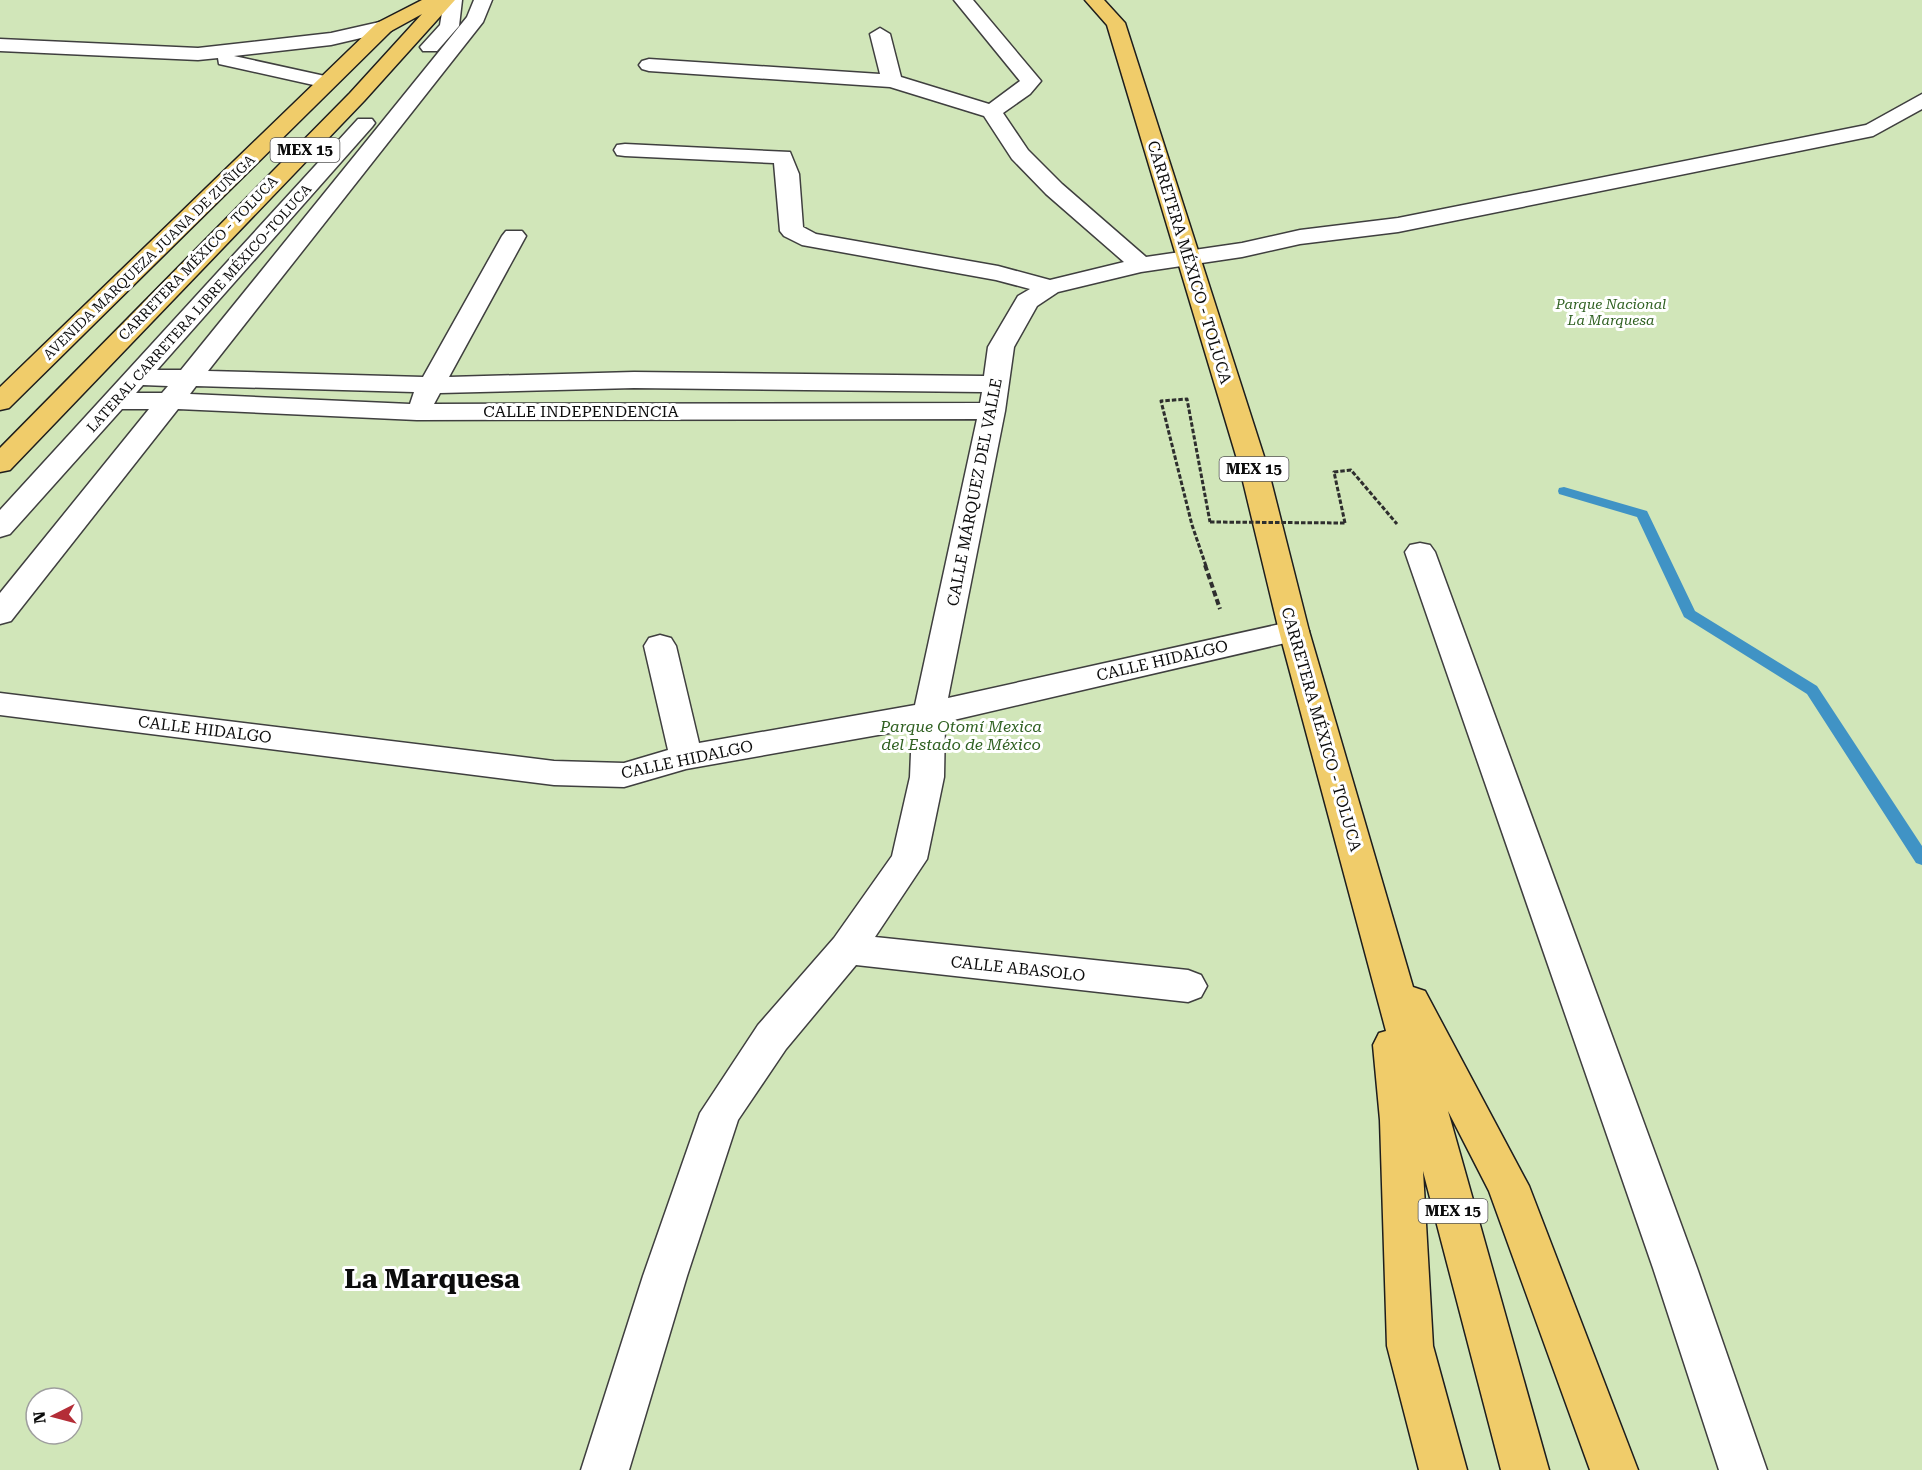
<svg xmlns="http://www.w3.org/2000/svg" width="1922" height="1470" font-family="'Roboto Serif',serif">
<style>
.green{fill:#d1e6b9;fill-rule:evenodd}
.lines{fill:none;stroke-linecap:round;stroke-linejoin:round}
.stream{fill:#4093c5;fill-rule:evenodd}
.minor-casing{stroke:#3f3f3f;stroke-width:3}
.major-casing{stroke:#1d1d1d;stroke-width:3}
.path-far1{stroke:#2e2e2e;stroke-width:3;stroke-dasharray:4.5 2;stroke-linecap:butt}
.path{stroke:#2e2e2e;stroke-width:4;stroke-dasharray:6 3;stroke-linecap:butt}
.minor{fill:#fff;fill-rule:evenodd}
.major{fill:#f0cc6a;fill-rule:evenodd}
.path-bridge{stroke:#2e2e2e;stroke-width:3;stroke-dasharray:4.5 2;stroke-linecap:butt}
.labels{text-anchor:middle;stroke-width:6;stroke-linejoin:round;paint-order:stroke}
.far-street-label{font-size:14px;fill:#0c0c0c;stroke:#fff}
.far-park-label{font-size:14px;font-style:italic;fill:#2f6021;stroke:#fff}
.shield{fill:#fff;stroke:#555;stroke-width:1.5}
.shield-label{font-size:15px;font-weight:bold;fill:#0c0c0c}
.street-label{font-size:16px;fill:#0c0c0c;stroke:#fff}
.park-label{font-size:16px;font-style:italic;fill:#2f6021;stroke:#fff}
.near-district-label{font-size:27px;font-weight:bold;fill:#0c0c0c;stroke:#fff}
</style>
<rect width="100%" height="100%" fill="#fefaed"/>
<path class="green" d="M 0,0 L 1922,0 L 1922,1470 L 0,1470 ZM 36,1398 L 72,1398 L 72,1434 L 36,1434 Z"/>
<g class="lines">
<path class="stream" d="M 1564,487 L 1647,511 L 1695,611 L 1817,686 L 1922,846 L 1922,865 L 1916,863 L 1807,694 L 1684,617 L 1637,517 L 1559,494 L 1558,491 L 1559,488 Z"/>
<g class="minor-casing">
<path id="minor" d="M 444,0 L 462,0 L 459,26 L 437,51 L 423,51 L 420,47 L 440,25 Z
M 474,0 L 492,0 L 483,22 L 208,371 L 423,377 L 502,236 L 506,231 L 522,231 L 526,236 L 449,377 L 634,372 L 984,376 L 988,347 L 1018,296 L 1030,289 L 996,280 L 802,245 L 784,236 L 780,231 L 774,163 L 625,156 L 617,155 L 614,150 L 617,145 L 625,144 L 790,152 L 799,174 L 803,227 L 816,234 L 998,266 L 1050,280 L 1124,262 L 1046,194 L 1012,159 L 984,116 L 890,87 L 649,71 L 642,69 L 639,65 L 642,61 L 649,59 L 880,74 L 870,34 L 880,28 L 890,34 L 901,77 L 989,104 L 1020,81 L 954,0 L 973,0 L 1041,81 L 1030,94 L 1003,113 L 1028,150 L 1062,184 L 1146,257 L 1242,243 L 1300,230 L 1398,218 L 1866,125 L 1922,94 L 1922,109 L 1873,136 L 1398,232 L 1300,244 L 1242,257 L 1141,272 L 1058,292 L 1037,306 L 1014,347 L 1005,411 L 948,698 L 1294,621 L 1305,624 L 1309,631 L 1305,638 L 1294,641 L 945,722 L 944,777 L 927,859 L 875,937 L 1188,970 L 1201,975 L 1207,986 L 1201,997 L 1188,1002 L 856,965 L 786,1049 L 738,1120 L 687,1276 L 629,1470 L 581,1470 L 643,1276 L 700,1113 L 758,1025 L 834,938 L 892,856 L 910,777 L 912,729 L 686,769 L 624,787 L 554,785 L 0,715 L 0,693 L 554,761 L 624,763 L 668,750 L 644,646 L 649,638 L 660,635 L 671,638 L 676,646 L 699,743 L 915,705 L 977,419 L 417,420 L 178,409 L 11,621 L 0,624 L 0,593 L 149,409 L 122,409 L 10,534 L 0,537 L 0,510 L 358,119 L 372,119 L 375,123 L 372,127 L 157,370 L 181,370 L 467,17 ZM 143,385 L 168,386 L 162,393 L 136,393 ZM 196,386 L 414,392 L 410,404 L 190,394 ZM 634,388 L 982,392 L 980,403 L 434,404 L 440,393 Z
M 384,21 L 394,27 L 391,31 L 331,45 L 234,56 L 334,78 L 337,82 L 334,86 L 327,88 L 219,64 L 218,58 L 198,60 L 0,51 L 0,39 L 198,48 L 331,33 Z
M 1420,543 L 1430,545 L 1435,552 L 1697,1268 L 1767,1470 L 1719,1470 L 1653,1268 L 1405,552 L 1410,545 Z"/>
</g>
<g class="major-casing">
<path id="major" d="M 422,0 L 455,0 L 364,101 L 10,470 L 0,472 L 0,448 L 350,93 L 422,14 L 391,31 L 9,408 L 0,410 L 0,387 L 377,23 Z
M 1085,0 L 1104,0 L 1125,23 L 1268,469 L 1309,631 L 1413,987 L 1425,991 L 1529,1186 L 1638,1470 L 1590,1470 L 1489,1191 L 1448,1111 L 1549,1470 L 1501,1470 L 1423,1171 L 1433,1346 L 1467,1470 L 1419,1470 L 1387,1346 L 1380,1120 L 1373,1045 L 1379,1033 L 1386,1031 L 1279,631 L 1240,469 L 1107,25 Z"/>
</g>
<path class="path-far1" d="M 1345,523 L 1334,472 L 1351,470 L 1397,524
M 1206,566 L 1192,525 L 1161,401 L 1187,399 L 1210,522"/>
<path class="path" d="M 1205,565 L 1220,609"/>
<use href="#minor" class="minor"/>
<use href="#major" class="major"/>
<path class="path-bridge" d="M 1210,522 L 1345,523"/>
</g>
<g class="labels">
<g class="far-street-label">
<text transform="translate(149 257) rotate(-44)" y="5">AVENIDA MARQUEZA JUANA DE ZUÑIGA</text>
<text transform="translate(198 258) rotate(-46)" y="5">CARRETERA MÉXICO - TOLUCA</text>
<text transform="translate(199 308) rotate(-48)" y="5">LATERAL CARRETERA LIBRE MÉXICO-TOLUCA</text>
</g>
<g class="far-park-label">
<text x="1611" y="309">Parque Nacional<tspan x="1611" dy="16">La Marquesa</tspan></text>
</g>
<g class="shield">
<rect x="270.5" y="138" width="69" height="24" rx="4.5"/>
<rect x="1219.5" y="457" width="69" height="24" rx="4.5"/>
<rect x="1418.5" y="1199" width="69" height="24" rx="4.5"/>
</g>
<g class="shield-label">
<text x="305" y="155">MEX 15</text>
<text x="1254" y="474">MEX 15</text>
<text x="1453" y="1216">MEX 15</text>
</g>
<g class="street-label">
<text transform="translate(1190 262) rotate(73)" y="6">CARRETERA MÉXICO - TOLUCA</text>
<text x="581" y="417">CALLE INDEPENDENCIA</text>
<text transform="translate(974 492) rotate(-79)" y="6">CALLE MÁRQUEZ DEL VALLE</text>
<text transform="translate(1162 660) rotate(-13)" y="6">CALLE HIDALGO</text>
<text transform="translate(205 729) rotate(7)" y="6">CALLE HIDALGO</text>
<text transform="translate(1322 729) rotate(74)" y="6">CARRETERA MÉXICO - TOLUCA</text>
<text transform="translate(687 759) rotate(-12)" y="6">CALLE HIDALGO</text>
<text transform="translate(1018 968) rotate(6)" y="6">CALLE ABASOLO</text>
</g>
<g class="park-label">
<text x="961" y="732">Parque Otomí Mexica<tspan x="961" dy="18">del Estado de México</tspan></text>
</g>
<g class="near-district-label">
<text x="432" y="1288">La Marquesa</text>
</g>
</g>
<g transform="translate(54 1416) rotate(264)"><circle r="28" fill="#ffffff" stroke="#9e9e9e" stroke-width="1.5"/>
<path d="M0-4.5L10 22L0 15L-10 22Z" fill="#b42d37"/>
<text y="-9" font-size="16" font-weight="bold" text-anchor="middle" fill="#0c0c0c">N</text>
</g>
</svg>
